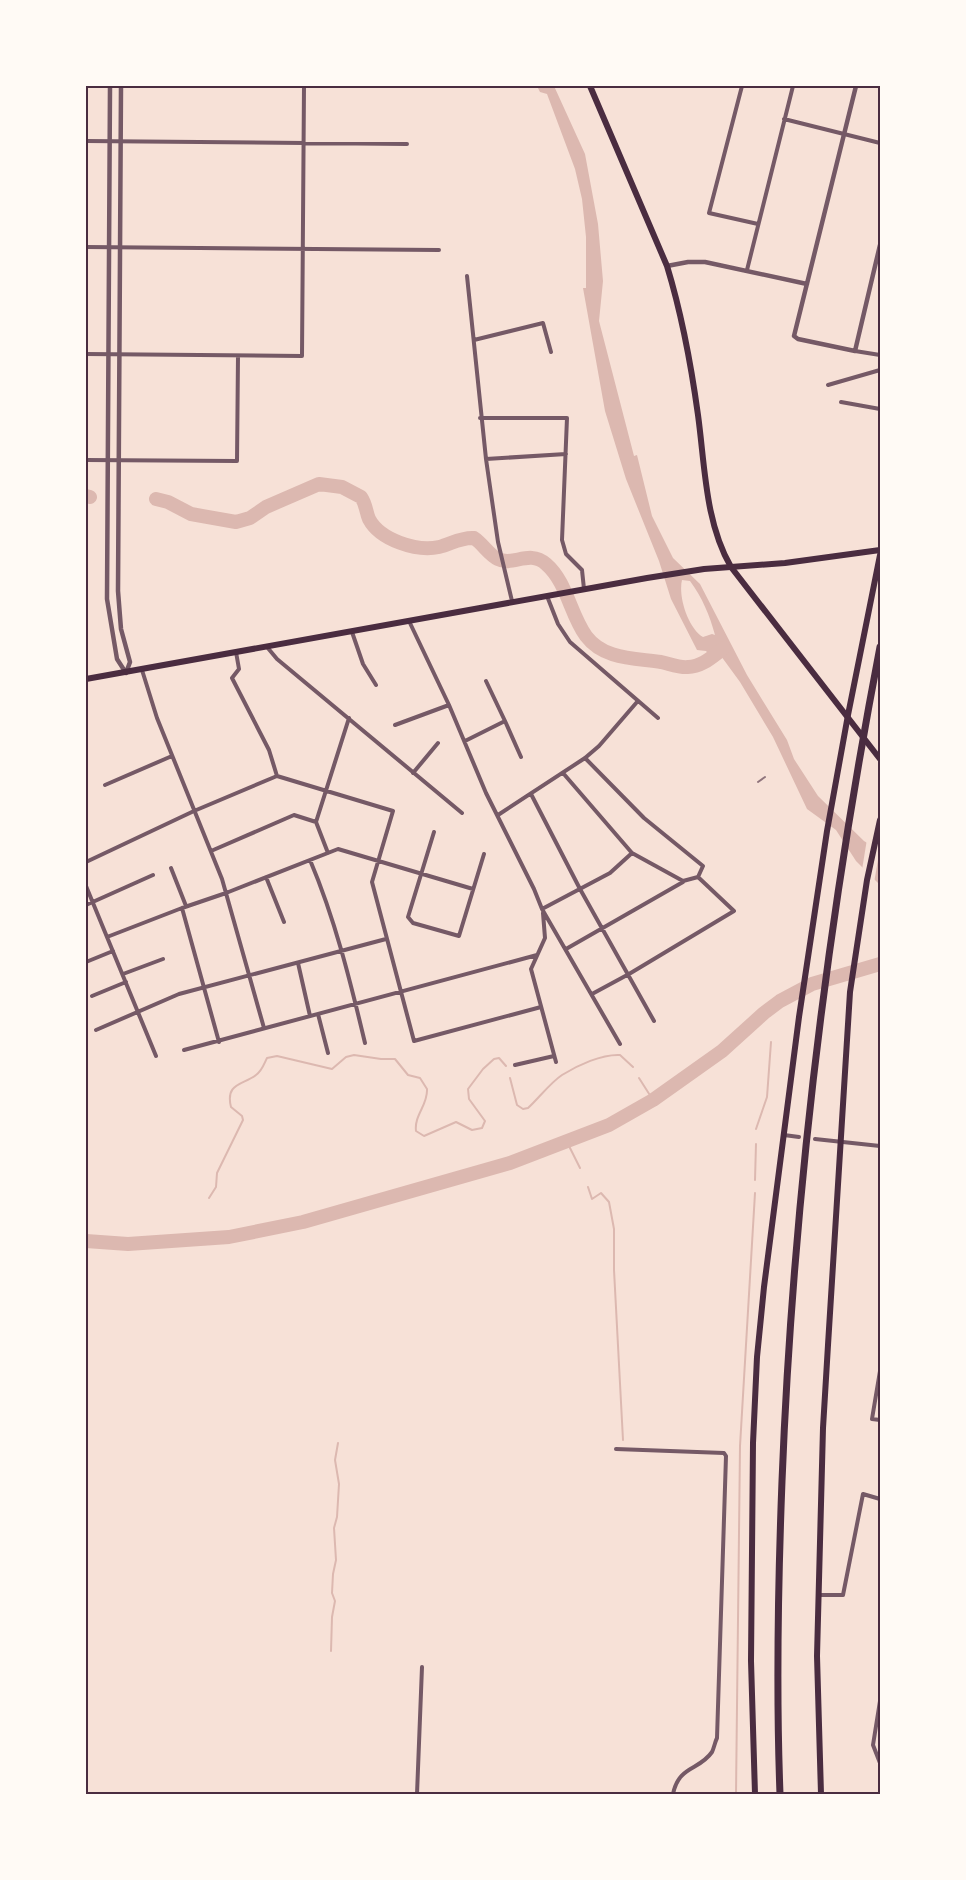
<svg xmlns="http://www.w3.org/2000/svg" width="966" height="1880" font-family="'Source Serif 4',serif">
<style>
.water{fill:#dcb8b0;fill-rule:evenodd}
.pier{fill:#f7e1d7}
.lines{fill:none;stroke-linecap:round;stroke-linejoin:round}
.stream{stroke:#dcb8b0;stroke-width:2}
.river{stroke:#dcb8b0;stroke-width:14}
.minor{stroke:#755966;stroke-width:4}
.tertiary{stroke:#755966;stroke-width:4.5}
.primary{stroke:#4a2c40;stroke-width:6}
.trunk{stroke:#4a2c40;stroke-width:6}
.motorway{stroke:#4a2c40;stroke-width:7}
.rail{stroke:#8f747c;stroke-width:2}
.neatline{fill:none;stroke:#4a2c40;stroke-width:2}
</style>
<rect width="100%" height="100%" fill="#f7e1d7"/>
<path class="water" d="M 537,86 L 554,86 L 585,154 L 598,224 L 603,281 L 599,321 L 634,456 L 637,455 L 652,516 L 673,558 L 700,584 L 747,675 L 787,740 L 794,759 L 818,796 L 864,841 L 880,851 L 880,885 L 856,861 L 836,830 L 807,809 L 773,737 L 740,682 L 721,656 L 712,658 L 706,651 L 697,650 L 671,599 L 659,561 L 626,479 L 605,411 L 583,288 L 586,288 L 586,237 L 582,199 L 575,169 L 547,94 L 540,92 ZM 682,580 L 690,581 C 702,597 710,616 715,635 L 712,634 L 703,637 C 688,628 678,596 682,580 Z"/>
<path class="pier" d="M 867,839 L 880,848 L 874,883 L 862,870 Z"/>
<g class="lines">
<path class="stream" d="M 775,1010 L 776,1004
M 510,1078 L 517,1105 L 523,1109 L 528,1108 C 539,1098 550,1083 562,1075 C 578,1065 602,1054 620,1055 L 633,1067
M 639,1078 L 653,1100
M 756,1129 L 767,1097 L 771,1042
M 567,1142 L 580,1168
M 755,1180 L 756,1144
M 588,1187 L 592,1199 L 601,1193 L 609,1202 L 614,1229 L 614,1270 L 623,1440
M 209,1198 L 216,1187 L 217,1173 L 243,1120 L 242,1116 L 231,1107 C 225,1083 243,1085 256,1075 C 262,1071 264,1064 267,1058 L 277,1056 L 332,1069 L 346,1057 L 354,1055 L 381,1059 L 395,1059 L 408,1075 L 420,1078 L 427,1089 C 428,1105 414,1115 416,1131 L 424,1136 L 456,1122 L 472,1130 L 482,1128 L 485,1121 L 469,1099 L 468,1089 L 483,1069 L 494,1059 L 499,1058 L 506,1066
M 331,1651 L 332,1617 L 335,1601 L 332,1593 L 333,1574 L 336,1560 L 334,1528 L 337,1517 L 339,1484 L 335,1460 L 338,1443
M 736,1794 L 740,1446 L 755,1193"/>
<path class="river" d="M 86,496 L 90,497
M 156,499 L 168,502 L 191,514 L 236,522 L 250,518 L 266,507 L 319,484 L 342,487 L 361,497 C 366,504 366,512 369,519 C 380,540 417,552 439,547 C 451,544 461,537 474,538 C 483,544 489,555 498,559 C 513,567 529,549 546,564 C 567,582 570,614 586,636 C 604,660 635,658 661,662 C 670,664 680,668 688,667 C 702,667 713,656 724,648
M 86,1241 L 128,1244 L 229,1237 L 303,1222 L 510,1163 L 609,1125 L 653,1100 L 722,1051 L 764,1013 L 780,1001 L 812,984 L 880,964"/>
<path class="minor" d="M 742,86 L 709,213 L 758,224
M 784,119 L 880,143
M 86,141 L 407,144
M 86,247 L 439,250
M 747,270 L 793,86
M 467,276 L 486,459 L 498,542 L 512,601
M 474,340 L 543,323 L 551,352
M 855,351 L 880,355
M 86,354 L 302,356 L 304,86
M 828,385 L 880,370
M 841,402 L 880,409
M 480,418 L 567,418 L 562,540 L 566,554 L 582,570 L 584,589
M 486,459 L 566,454
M 86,460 L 237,461 L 238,356
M 547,596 L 558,624 L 570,642 L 658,718
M 409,621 L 449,705 L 486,793 L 534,889 L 542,909 L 620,1044
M 352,632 L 363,664 L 376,685
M 267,647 L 277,659 L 462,813
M 236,652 L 239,669 L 232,678 L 269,750 L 277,776
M 142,670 L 157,718 L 222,879 L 264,1028
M 505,721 L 521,757
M 395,725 L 449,705
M 465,741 L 505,721 L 486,681
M 585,758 L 644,818 L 703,866 L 698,877
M 413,773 L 438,743
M 563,773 L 632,853 L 683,881 L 698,877 L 734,911 L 629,974 L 592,994
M 105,785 L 172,756
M 531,794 L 580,889 L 654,1021
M 498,815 L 585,758 L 599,746 L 637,702
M 434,832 L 408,917 L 413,923 L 459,936 L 484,854
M 211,851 L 294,815 L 316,822
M 328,853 L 316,822 L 349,718
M 310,860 C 335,919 350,980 365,1043
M 86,862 L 194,811 L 277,776 L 393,811 L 372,882 L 414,1041 L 541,1007
M 171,868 L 186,906
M 266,877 L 284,922
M 86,886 L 156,1056
M 86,905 L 153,875
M 182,908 L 219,1042
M 542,909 L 610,873 L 632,853
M 543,913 L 545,938 L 531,969 L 556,1062
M 107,937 L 182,908 L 226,893 L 338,849 L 473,889
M 566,949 L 683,882
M 86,962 L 113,951
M 298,963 L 310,1016
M 123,974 L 163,959
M 92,996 L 126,982
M 318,1014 L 328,1053
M 96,1030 L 179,994 L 386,939
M 184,1050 L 537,955
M 515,1065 L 554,1056
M 784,1135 L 799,1137
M 815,1139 L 880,1146
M 880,1371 L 872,1419 L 880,1420
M 616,1449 L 724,1453 L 726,1456 L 717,1738 C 715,1742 714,1748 712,1752 C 699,1771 679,1765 673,1794
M 819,1595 L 843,1595 L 863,1494 L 880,1499
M 880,1701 L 873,1745 L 880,1763
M 417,1794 L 422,1667"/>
<path class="tertiary" d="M 110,86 L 107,599 L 117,659 L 126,673 L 130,662 L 121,629 L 118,591 L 121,86
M 856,86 L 794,336 L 798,339 L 855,351 L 880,245
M 667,266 L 688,262 L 705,262 L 807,284"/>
<path class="primary" d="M 590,86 L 667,266 C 682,315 691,364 698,415 C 705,466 705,522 731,567 L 880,759"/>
<path class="trunk" d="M 86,679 L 647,578 L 704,569 L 785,563 L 880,550
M 755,1794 L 751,1661 L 753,1443 L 757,1357 L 764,1287 L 799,1017 L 827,831 L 848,715 L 880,555
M 821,1794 L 817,1656 L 823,1428 L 828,1345 L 850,992 L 867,880 L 880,820"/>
<path class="motorway" d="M 780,1794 C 776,1690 778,1585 782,1481 C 793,1201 827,923 880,647"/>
<path class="rail" d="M 758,782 L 765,777"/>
</g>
<rect width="966" height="1880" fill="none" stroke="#fffaf5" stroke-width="174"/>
<rect x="87" y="87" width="792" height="1706" class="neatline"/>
</svg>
